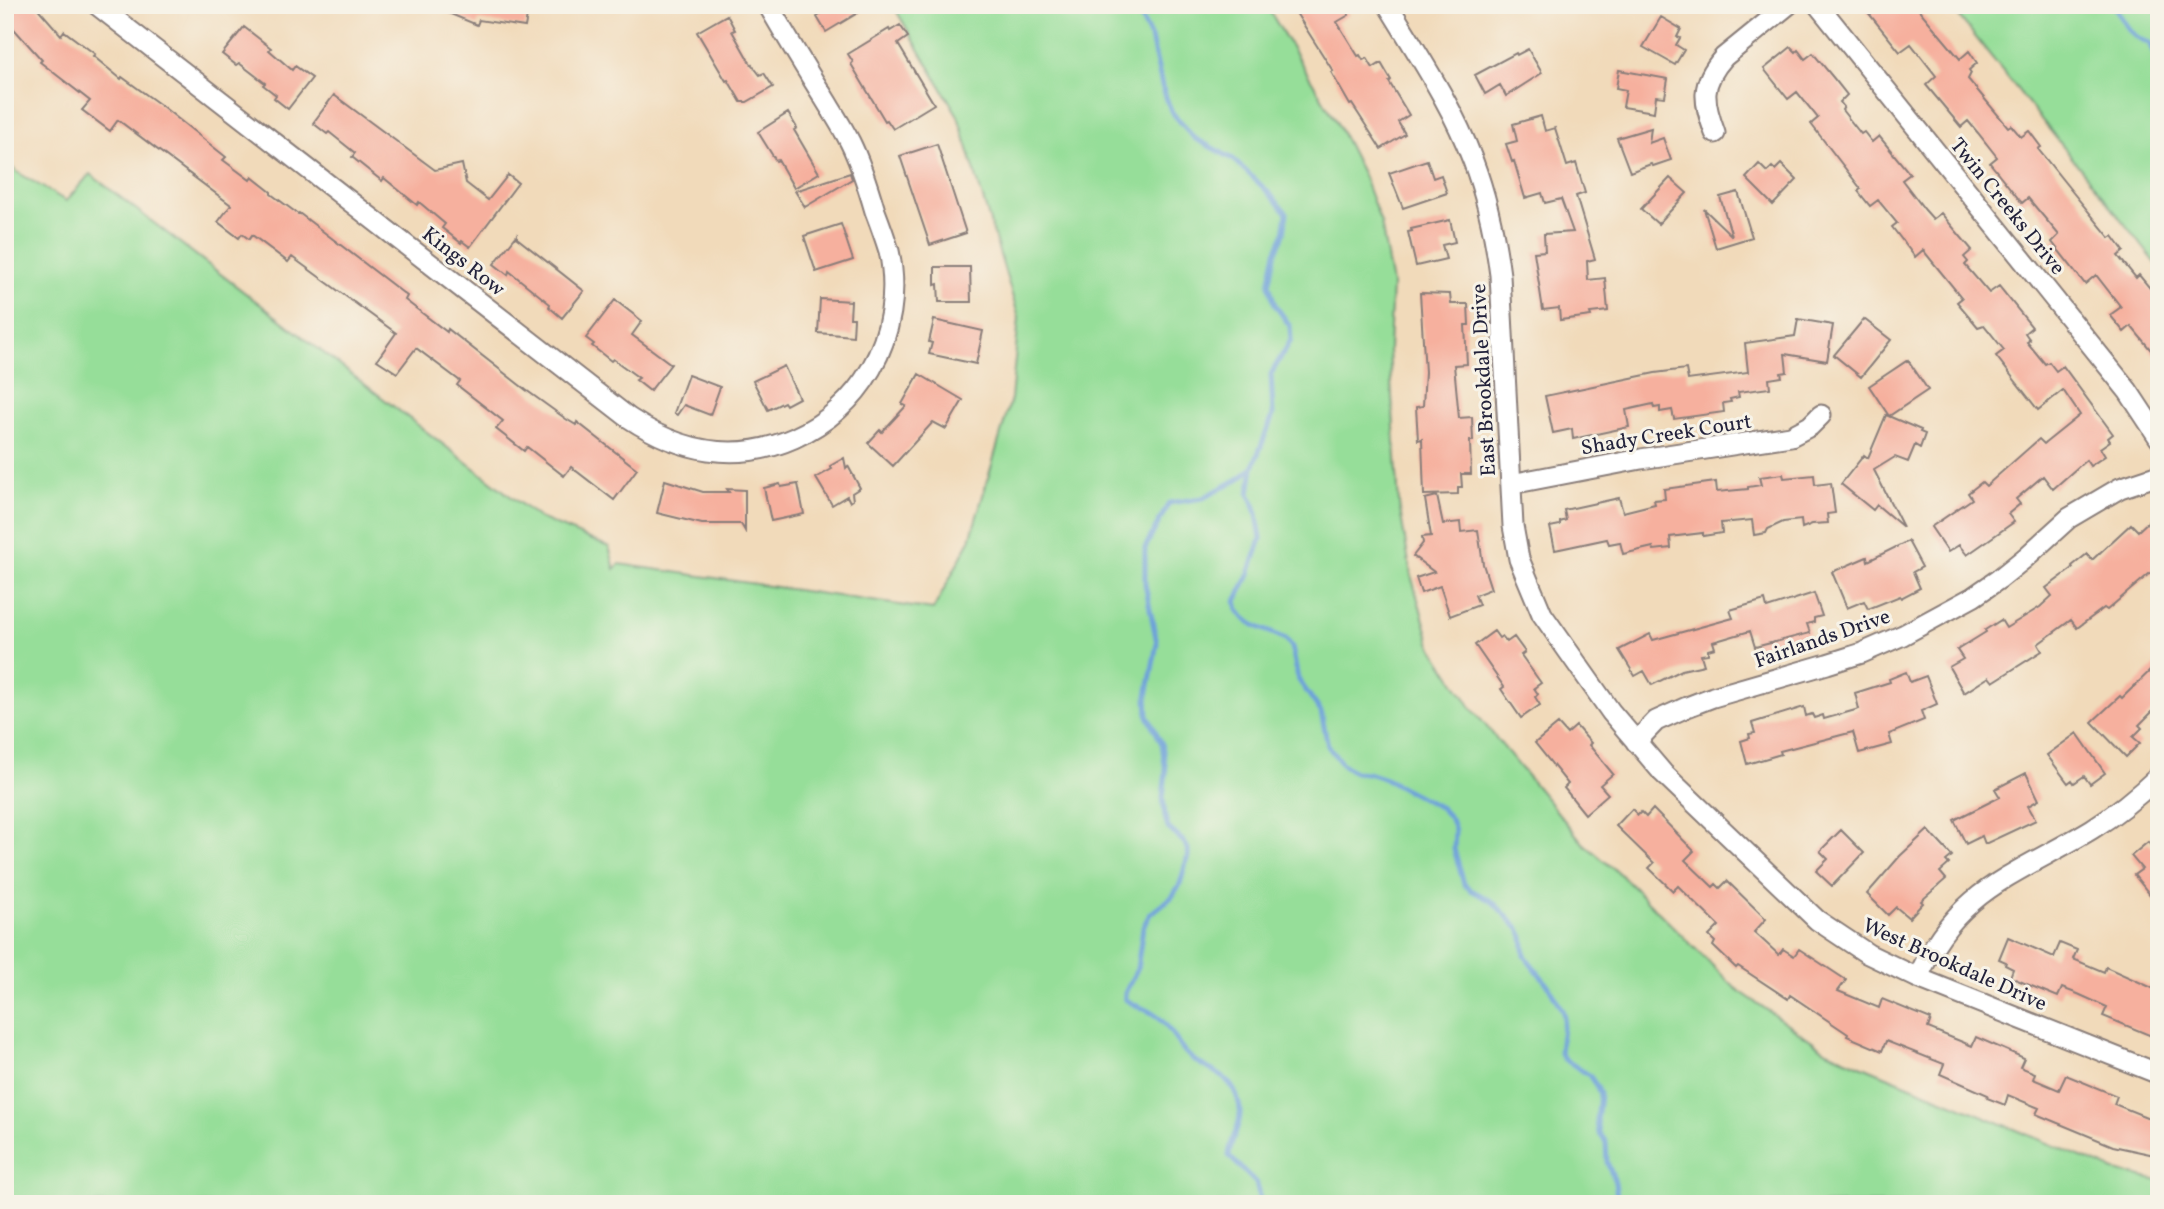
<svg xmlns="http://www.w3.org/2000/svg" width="2164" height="1209" font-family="Vollkorn,serif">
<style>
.green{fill:#96de99;stroke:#5c806a;stroke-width:2}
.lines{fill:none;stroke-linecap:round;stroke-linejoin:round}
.stream{stroke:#6da1d9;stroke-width:5}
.building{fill:#f6b09e}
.minor-casing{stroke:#8a7e7a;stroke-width:23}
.minor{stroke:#fff;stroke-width:19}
.labels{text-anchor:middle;stroke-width:6;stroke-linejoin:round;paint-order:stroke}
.street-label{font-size:21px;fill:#22223b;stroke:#f7f3e8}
</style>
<rect width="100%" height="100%" fill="#f7f3e8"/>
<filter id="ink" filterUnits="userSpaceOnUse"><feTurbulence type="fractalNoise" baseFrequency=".0143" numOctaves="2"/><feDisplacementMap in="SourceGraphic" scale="14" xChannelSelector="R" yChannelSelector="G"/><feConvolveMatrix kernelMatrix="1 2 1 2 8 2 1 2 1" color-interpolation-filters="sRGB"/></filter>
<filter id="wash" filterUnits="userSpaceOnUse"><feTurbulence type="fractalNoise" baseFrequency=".00686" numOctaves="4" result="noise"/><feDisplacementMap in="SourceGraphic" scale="28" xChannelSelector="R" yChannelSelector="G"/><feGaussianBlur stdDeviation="1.57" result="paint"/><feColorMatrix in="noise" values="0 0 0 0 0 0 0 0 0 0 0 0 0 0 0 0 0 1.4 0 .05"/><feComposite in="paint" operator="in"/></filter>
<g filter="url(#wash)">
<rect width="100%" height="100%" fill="#f1daba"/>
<path class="green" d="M 893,5 L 1266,5 L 1336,121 L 1363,175 L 1381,223 L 1392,284 L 1389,350 L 1399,504 L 1411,575 L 1431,645 L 1472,709 L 1583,843 L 1622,876 L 1735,988 L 1827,1051 L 2115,1171 L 2159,1181 L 2159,1204 L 5,1204 L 5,162 L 17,172 L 66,201 L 90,174 L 539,518 L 609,547 L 615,569 L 619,564 L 933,610 L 970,540 L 1011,399 L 1019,318 L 958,116 Z
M 1950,5 L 2159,5 L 2159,267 Z"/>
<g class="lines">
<path class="stream" d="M 1135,5 L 1151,38 L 1162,86 L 1171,111 L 1194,138 L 1233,159 L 1265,189 L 1287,213 L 1284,234 L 1276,252 L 1269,284 L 1275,305 L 1290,326 L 1291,340 L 1271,374 L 1273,415 L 1253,467 L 1249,494 L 1253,501 L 1257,514 L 1261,539 L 1248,577 L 1236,601 L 1238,610 L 1244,618 L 1256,626 L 1286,639 L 1292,647 L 1298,679 L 1321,712 L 1328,746 L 1341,763 L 1354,772 L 1368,773 L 1386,779 L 1441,808 L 1451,819 L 1455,831 L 1454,849 L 1464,884 L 1471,890 L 1493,902 L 1519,929 L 1523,937 L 1525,956 L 1548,985 L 1562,1010 L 1564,1017 L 1560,1052 L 1564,1059 L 1589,1075 L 1597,1087 L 1600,1094 L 1597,1122 L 1599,1133 L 1606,1142 L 1607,1162 L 1615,1182 L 1618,1204
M 2114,5 C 2124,21 2130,38 2150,43 L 2159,63
M 1251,469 L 1240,478 L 1203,498 L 1169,503 L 1145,548 L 1145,584 L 1157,643 L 1147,696 L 1148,716 L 1162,744 L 1166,772 L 1163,797 L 1165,817 L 1168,828 L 1184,842 L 1188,849 L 1188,856 L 1180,884 L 1172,897 L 1150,914 L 1143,927 L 1137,969 L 1125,993 L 1125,999 C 1136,1007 1149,1009 1159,1018 C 1171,1028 1177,1045 1189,1056 C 1209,1074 1230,1070 1239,1103 C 1244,1124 1230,1137 1229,1156 L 1256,1183 L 1261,1204"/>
</g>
<g id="blocks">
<path class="building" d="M 18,5 L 35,5 L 61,35 L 64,31 L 95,54 L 93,56 L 121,79 L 122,77 L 162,106 L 226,157 L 223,160 L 250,180 L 252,177 L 271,192 L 271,194 L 298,214 L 299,213 L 407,296 L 405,300 L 447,332 L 448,329 L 526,390 L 566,419 L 576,425 L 577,422 L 637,469 L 614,500 L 571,467 L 564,476 L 527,447 L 524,451 L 496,429 L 503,421 L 457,385 L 460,381 L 416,348 L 397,373 L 377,360 L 396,333 L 292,257 L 288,262 L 252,235 L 249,239 L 242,234 L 239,238 L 218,222 L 231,205 L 118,120 L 110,131 L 82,110 L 90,101 L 40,62 L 42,60 L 5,19 Z
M 429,5 L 529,5 L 525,27 L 479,20 L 477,25 Z
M 814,5 L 871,5 L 826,32 L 817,17 L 820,15 Z
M 1291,5 L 1343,5 L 1349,15 L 1337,22 L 1358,56 L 1360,55 L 1363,60 L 1367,58 L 1373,68 L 1381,63 L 1391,80 L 1389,82 L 1409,115 L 1398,122 L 1405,134 L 1381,149 L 1352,104 L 1350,105 L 1331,72 L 1333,71 Z
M 1862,5 L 1915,5 L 1960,59 L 1969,51 L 1977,63 L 1969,70 L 1971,73 L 1968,79 L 2008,127 L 2011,125 L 2021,137 L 2029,131 L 2041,147 L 2038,149 L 2070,189 L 2110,238 L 2113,236 L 2124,251 L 2118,256 L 2136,278 L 2139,275 L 2159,299 L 2159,360 L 2131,326 L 2124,332 L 2110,315 L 2121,307 L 2096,275 L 2085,284 L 2052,242 L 2059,235 L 2028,198 L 2022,203 L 1990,163 L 1997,157 L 1978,133 L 1968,121 L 1961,127 L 1926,85 L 1936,76 L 1911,44 L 1900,52 Z
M 727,15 L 735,30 L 732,31 L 749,61 L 760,75 L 764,73 L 773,87 L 747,102 L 741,102 L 728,80 L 726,81 L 697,32 Z
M 1661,17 L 1681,29 L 1677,37 L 1680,38 L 1676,45 L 1684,50 L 1675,65 L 1643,47 Z
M 900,25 L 908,37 L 898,44 L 934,104 L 893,129 L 887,120 L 885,121 L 851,64 L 853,62 L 848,54 L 889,29 L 890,31 Z
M 244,27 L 271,48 L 269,50 L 292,70 L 295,66 L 312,78 L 288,109 L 274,98 L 276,95 L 263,85 L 265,83 L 239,63 L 236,65 L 222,54 Z
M 1791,47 L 1796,52 L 1798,50 L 1805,59 L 1813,53 L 1836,81 L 1847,95 L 1840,102 L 1844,107 L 1842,110 L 1861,134 L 1864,132 L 1872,142 L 1879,136 L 1910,174 L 1902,180 L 1925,210 L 1933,219 L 1941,213 L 1972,250 L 1964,257 L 1968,262 L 1965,265 L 1989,293 L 1999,286 L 2032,327 L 2025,333 L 2030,340 L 2027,342 L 2045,364 L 2049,362 L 2056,371 L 2063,366 L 2113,434 L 2108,438 L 2110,441 L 2100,448 L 2105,456 L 2090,466 L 2086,460 L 2053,489 L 2043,476 L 2016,499 L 2020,504 L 2008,514 L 2014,522 L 1967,555 L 1959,545 L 1948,552 L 1931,527 L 1972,499 L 1968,493 L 1982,482 L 1986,486 L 2039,439 L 2044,444 L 2080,415 L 2063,390 L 2038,410 L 1996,356 L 2004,350 L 1984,325 L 1978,327 L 1957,302 L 1962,298 L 1923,250 L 1915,257 L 1892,227 L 1897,223 L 1878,200 L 1870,206 L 1858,191 L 1861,189 L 1811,124 L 1818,118 L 1797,92 L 1788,99 L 1764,69 Z
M 1528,49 L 1542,73 L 1506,96 L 1500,85 L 1485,94 L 1475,75 L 1516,53 L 1517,55 Z
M 1619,70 L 1668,79 L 1665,97 L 1656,96 L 1654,112 L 1623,107 L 1626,90 L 1616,88 Z
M 334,95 L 435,170 L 462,164 L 466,183 L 488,200 L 508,175 L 518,183 L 470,247 L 462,241 L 461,243 L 442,228 L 445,224 L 419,202 L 417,205 L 384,178 L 382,181 L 352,157 L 355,153 L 329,132 L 327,134 L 313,123 Z
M 788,113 L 797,128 L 794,130 L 819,173 L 794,188 L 778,160 L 776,161 L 758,132 Z
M 1541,116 L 1545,131 L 1555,128 L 1567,166 L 1576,163 L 1585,193 L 1576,196 L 1595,259 L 1587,261 L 1588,280 L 1605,278 L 1608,311 L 1590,313 L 1591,316 L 1560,320 L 1559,308 L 1543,310 L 1534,252 L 1545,251 L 1544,234 L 1573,232 L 1561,199 L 1545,203 L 1542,193 L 1525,198 L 1514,161 L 1512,162 L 1506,144 L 1517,141 L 1513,124 Z
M 1651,128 L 1649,143 L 1663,138 L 1671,160 L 1653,166 L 1651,164 L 1630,172 L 1617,138 Z
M 937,144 L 966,233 L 930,245 L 900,156 Z
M 1427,160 L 1433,178 L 1441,175 L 1447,193 L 1403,208 L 1389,173 Z
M 1759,164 L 1767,172 L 1772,167 L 1775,170 L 1781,164 L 1797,180 L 1773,205 L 1746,178 Z
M 850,173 L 852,179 L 805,207 L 795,191 Z
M 1670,178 L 1687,193 L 1658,224 L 1641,209 Z
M 1738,192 L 1752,237 L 1716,248 L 1704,209 L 1732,236 L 1720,197 Z
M 1450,220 L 1455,242 L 1442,245 L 1446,259 L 1416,266 L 1408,232 L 1412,231 L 1411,229 Z
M 841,224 L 853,260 L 816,272 L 804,236 Z
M 517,235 L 517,238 L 584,291 L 562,318 L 549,307 L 550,304 L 509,271 L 508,275 L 494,264 Z
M 935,267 L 970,267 L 971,302 L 939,302 L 938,284 L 935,285 Z
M 1420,293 L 1450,294 L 1451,304 L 1468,304 L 1469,325 L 1465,325 L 1467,364 L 1454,365 L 1459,418 L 1472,417 L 1473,441 L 1470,441 L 1471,474 L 1461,474 L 1462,487 L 1458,487 L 1458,494 L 1424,495 L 1422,439 L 1418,440 L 1416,407 L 1423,406 L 1425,372 Z
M 820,299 L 851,301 L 850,318 L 854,318 L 853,336 L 818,333 Z
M 615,300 L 642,321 L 632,335 L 671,364 L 650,391 L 636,380 L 639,378 L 613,359 L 611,361 L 592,346 L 594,344 L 586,338 Z
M 1798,319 L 1833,325 L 1827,361 L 1785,354 L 1787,372 L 1781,373 L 1782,377 L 1769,379 L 1770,388 L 1738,392 L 1739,397 L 1730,399 L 1731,402 L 1723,403 L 1724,412 L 1674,419 L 1672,410 L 1660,412 L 1660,407 L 1654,408 L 1653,404 L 1626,410 L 1629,427 L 1573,439 L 1572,429 L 1553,433 L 1545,396 L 1655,373 L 1686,369 L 1688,380 L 1748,372 L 1745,343 L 1795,336 Z
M 1864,319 L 1891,340 L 1861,377 L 1834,355 Z
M 934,320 L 983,331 L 976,364 L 929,354 L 932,343 L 929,342 Z
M 1908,360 L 1928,390 L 1889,416 L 1869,386 Z
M 784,366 L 799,398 L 786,405 L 784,402 L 768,410 L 753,381 Z
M 919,374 L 963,400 L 946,429 L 933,422 L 893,466 L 868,443 L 880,430 L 882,432 L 906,406 L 902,404 Z
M 688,375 L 720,387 L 710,415 L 684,405 L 677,415 L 674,413 Z
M 1886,415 L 1921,430 L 1920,432 L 1925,434 L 1920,448 L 1915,445 L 1908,462 L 1895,457 L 1874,470 L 1903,527 L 1877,505 L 1873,510 L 1841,484 L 1864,455 L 1868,458 Z
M 844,458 L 846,468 L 848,466 L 860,488 L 852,493 L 853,500 L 850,502 L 847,496 L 832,505 L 816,478 L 832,469 L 830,466 Z
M 1783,474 L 1784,478 L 1814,475 L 1815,485 L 1831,483 L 1835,513 L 1827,514 L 1828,523 L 1812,524 L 1802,528 L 1801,520 L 1783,522 L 1768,529 L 1766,533 L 1754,535 L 1752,520 L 1721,523 L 1722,533 L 1703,536 L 1703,533 L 1670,537 L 1671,548 L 1654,550 L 1653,547 L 1623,554 L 1620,542 L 1609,544 L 1607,539 L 1555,550 L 1550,527 L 1560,525 L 1560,522 L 1566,520 L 1564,510 L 1619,498 L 1623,512 L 1655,504 L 1654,500 L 1665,499 L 1664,489 L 1716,482 L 1717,492 L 1748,489 L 1748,487 L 1761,485 L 1759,477 Z
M 665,480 L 703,492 L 729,492 L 727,489 L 745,490 L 745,531 L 741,524 L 702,524 L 657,513 Z
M 780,484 L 781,487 L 798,484 L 804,514 L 771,521 L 764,488 Z
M 1437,496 L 1443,524 L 1460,522 L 1461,532 L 1478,530 L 1483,564 L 1491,589 L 1475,595 L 1479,605 L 1450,616 L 1440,586 L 1421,593 L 1416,578 L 1434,572 L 1413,556 L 1423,543 L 1422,537 L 1431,536 L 1425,499 Z
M 2150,520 L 2159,530 L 2159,567 L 2151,574 L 2150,573 L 2107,610 L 2104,608 L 2077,628 L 2071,620 L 2038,644 L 2042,651 L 1993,682 L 1989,677 L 1964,693 L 1949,667 L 1963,659 L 1957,650 L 1986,632 L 1985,630 L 2001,620 L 2006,628 L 2040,607 L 2052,596 L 2046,588 L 2073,568 L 2072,566 L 2087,554 L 2092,560 L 2131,524 L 2138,531 Z
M 1908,541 L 1922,567 L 1913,572 L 1920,588 L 1901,598 L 1900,596 L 1868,609 L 1864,601 L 1847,608 L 1832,572 L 1867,557 L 1868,561 Z
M 1814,593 L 1822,616 L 1814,618 L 1814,622 L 1807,624 L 1810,633 L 1755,647 L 1750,631 L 1713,642 L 1715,648 L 1708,650 L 1708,654 L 1701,655 L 1704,665 L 1682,670 L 1652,685 L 1644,671 L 1635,676 L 1619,650 L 1650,634 L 1653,640 L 1733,618 L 1730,610 L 1765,600 L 1767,608 Z
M 1494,631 L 1499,638 L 1502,636 L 1507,642 L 1514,637 L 1525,652 L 1521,655 L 1541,683 L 1534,688 L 1538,694 L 1535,697 L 1540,705 L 1521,718 L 1501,689 L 1504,687 L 1475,645 Z
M 2159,662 L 2159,705 L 2139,725 L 2142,728 L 2133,737 L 2140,743 L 2126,757 L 2092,722 L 2120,696 L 2122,698 Z
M 1906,672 L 1910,682 L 1926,676 L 1937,704 L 1921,711 L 1924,720 L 1889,734 L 1892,744 L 1859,753 L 1853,732 L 1780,751 L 1781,754 L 1747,764 L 1741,741 L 1750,738 L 1749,734 L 1755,733 L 1752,723 L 1804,707 L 1806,716 L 1812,714 L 1814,718 L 1823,715 L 1824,719 L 1859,709 L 1855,693 L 1890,682 L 1889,679 Z
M 1558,724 L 1567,734 L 1576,726 L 1591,743 L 1589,745 L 1613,774 L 1600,785 L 1608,794 L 1585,814 L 1564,788 L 1568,784 L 1535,743 Z
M 2077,733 L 2105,773 L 2090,784 L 2084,776 L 2074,783 L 2072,780 L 2068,783 L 2047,755 Z
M 2026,773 L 2039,800 L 2028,806 L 2036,820 L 1985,844 L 1982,836 L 1966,844 L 1954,820 L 2000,797 L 1995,789 Z
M 1632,809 L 1638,815 L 1641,812 L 1646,817 L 1653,809 L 1694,851 L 1685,860 L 1713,887 L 1716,884 L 1720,888 L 1727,881 L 1766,919 L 1754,932 L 1779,955 L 1783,949 L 1794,956 L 1799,949 L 1846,980 L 1838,991 L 1879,1008 L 1882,999 L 1931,1019 L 1928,1028 L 1955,1039 L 1972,1046 L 1976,1037 L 2024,1058 L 2020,1067 L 2035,1073 L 2033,1079 L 2059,1090 L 2066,1075 L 2117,1096 L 2114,1104 L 2159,1122 L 2159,1156 L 2113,1146 L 2036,1114 L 2039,1108 L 2008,1095 L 2005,1105 L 1987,1098 L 1988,1095 L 1940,1074 L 1944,1064 L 1886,1041 L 1882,1051 L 1847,1036 L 1848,1034 L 1790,995 L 1788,999 L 1738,966 L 1736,968 L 1713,946 L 1715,942 L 1709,936 L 1719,926 L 1678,886 L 1673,891 L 1649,868 L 1654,863 L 1616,826 Z
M 1841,830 L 1864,853 L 1832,886 L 1816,871 L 1828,859 L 1820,851 Z
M 1928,830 L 1952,856 L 1946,861 L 1949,864 L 1940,872 L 1946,879 L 1921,901 L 1923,903 L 1909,918 L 1896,907 L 1888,915 L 1867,894 L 1900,856 Z
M 2148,842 L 2159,855 L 2159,906 L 2134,875 L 2142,869 L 2131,856 Z
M 2008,937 L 2054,957 L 2060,943 L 2077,950 L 2073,959 L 2104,972 L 2106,967 L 2159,991 L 2159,1025 L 2154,1037 L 2103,1016 L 2107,1007 L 2078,994 L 2062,988 L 2058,997 L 2010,977 L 2013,969 L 2005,965 L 2006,962 L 1999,959 Z"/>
</g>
</g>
<g filter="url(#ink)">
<use href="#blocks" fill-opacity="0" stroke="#8a7e7a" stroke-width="2"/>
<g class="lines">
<g class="minor-casing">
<path id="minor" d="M 97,5 L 629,418 C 679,451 736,464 794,438 C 827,423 853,400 871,369 C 891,334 898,291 889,251 C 885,238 880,224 875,211 C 868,187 861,164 850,142 C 842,126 832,111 823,96 C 804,66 786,36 768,5
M 1388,5 C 1419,56 1452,105 1473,161 C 1487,198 1495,236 1500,275 L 1513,526 L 1519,559 L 1542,614 L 1611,712 L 1663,773 L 1817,920 L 1868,954 L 1918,978 L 2159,1074
M 1818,5 L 2128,391 L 2159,438
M 1715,133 C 1703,101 1700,84 1724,57 L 1788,5
M 1511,484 L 1641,459 L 1791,436 L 1810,426 L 1821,415
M 1636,742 L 1656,721 L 1687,707 L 1713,697 L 1827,664 L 1862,653 L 1903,635 L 1973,597 L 1999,579 L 2025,558 L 2069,518 L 2120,488 L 2159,475
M 1918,978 C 1954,890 2018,874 2092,829 C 2116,814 2138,796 2159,776"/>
</g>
<use href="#minor" class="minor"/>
</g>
</g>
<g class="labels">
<g class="street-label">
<text transform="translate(2008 206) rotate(51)" y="7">Twin Creeks Drive</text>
<text transform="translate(464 261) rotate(38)" y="7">Kings Row</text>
<text transform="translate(1483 380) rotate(-93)" y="7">East Brookdale Drive</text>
<text transform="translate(1666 434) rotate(-9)" y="7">Shady Creek Court</text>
<text transform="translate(1822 638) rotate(-19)" y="7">Fairlands Drive</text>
<text transform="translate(1955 964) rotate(24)" y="7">West Brookdale Drive</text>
</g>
</g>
<rect width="2164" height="1209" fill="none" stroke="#f7f3e8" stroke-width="28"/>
</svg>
